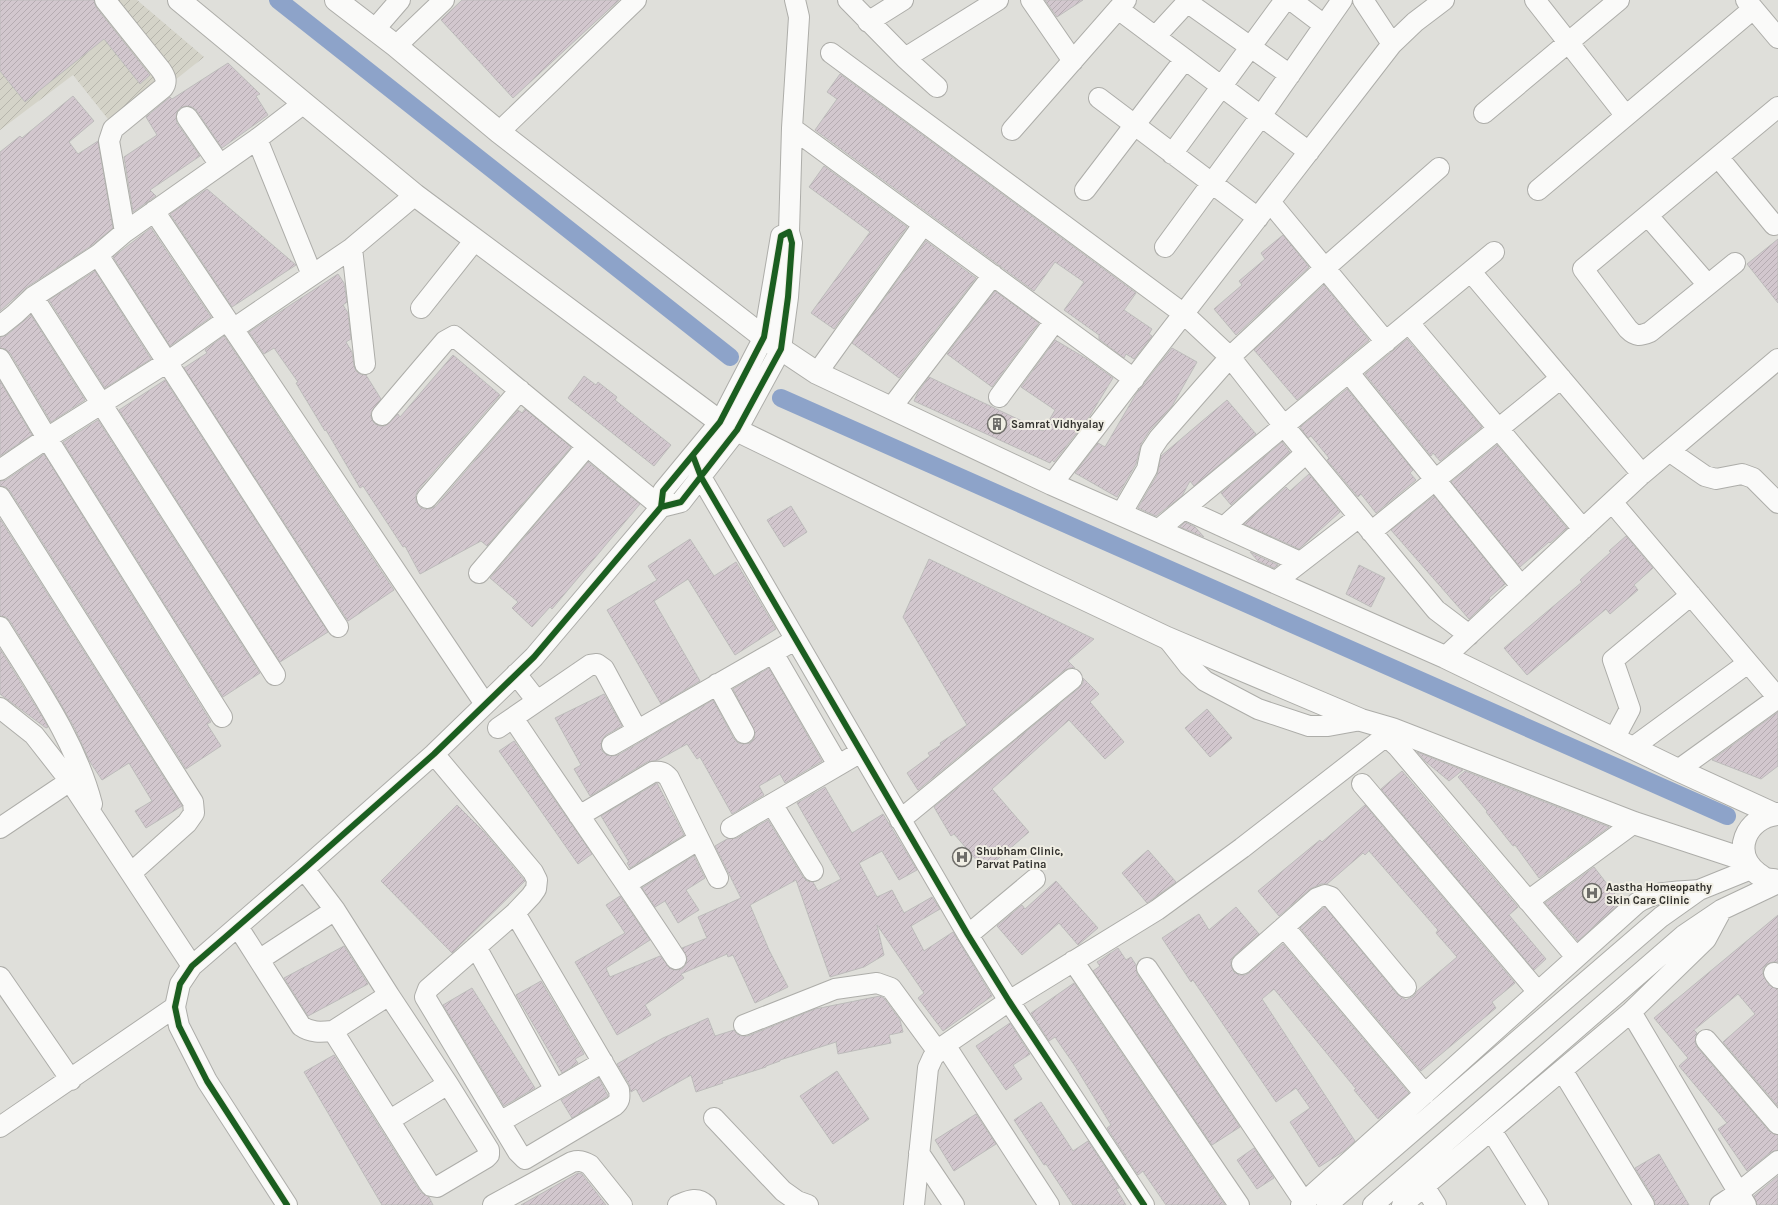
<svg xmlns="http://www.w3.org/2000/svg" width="1778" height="1205" font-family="Karla,sans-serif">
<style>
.industrial{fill:url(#industrial-furrows)}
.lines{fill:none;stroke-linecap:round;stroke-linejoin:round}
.canal{stroke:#8da3c9;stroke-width:18}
.building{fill:url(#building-hatch);stroke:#bdbcbb}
.minor-casing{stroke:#adada9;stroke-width:22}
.major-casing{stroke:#adada9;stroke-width:24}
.minor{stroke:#fafaf9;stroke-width:20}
.major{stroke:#fafaf9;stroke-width:22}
.cycleway-casing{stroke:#f0eee4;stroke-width:8}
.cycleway{stroke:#1b5e20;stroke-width:6}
.labels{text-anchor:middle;stroke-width:4;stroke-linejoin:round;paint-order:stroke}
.poi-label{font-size:11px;font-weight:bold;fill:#31302c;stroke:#f0eee4;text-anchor:start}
</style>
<defs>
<pattern id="industrial-furrows" width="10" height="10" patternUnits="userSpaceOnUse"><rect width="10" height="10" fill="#d4d3c8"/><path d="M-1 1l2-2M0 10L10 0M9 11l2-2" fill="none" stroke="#b6b5ac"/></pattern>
<pattern id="building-hatch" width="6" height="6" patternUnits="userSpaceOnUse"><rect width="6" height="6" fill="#d2c7ce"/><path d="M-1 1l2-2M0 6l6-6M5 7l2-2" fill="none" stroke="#b5abb1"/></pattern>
</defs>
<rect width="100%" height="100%" fill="#dfdfda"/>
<path class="industrial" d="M 0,0 L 137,0 L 204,57 L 115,128 L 73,75 L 0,130 Z"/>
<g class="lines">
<path class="canal" d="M 278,0 L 730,357
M 781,398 L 1727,816"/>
</g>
<path class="building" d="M 0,0 L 94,0 L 96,7 L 150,75 L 140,84 L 104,39 L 25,102 L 0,71 Z
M 462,0 L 619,0 L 513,98 L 441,20 Z
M 1045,0 L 1083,0 L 1057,17 Z
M 228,63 L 260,94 L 256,96 L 268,115 L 222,148 L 196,110 L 192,107 L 186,106 L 180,108 L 177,112 L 176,118 L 177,123 L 200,156 L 150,190 L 156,196 L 133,212 L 124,157 L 157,135 L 146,117 L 170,97 L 172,99 Z
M 840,74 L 1136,293 L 1124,310 L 1152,329 L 1149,334 L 1152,336 L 1134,359 L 1126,354 L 1124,358 L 1099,339 L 1099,335 L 1064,310 L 1084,282 L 1055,262 L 1034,291 L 815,130 L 837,99 L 827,92 Z
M 73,96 L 94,121 L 69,142 L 78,154 L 98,141 L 113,228 L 91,246 L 27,287 L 0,311 L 0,152 L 20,136 L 22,138 Z
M 824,166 L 907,227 L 834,329 L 811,313 L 870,232 L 809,187 Z
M 207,189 L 296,265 L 232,307 L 170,214 Z
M 151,228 L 211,317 L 170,346 L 113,257 Z
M 1283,235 L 1309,267 L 1236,335 L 1214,309 L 1242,285 L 1239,281 L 1265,259 L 1261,253 Z
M 1778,239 L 1778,303 L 1747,264 Z
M 926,241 L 976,278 L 899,378 L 852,343 Z
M 95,271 L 151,359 L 105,388 L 49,300 Z
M 338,274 L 344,283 L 347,302 L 343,305 L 348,313 L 351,339 L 346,342 L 352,352 L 354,366 L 356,371 L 360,374 L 366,375 L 381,399 L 371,413 L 371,418 L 375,424 L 380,426 L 385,426 L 398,414 L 400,417 L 453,355 L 500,395 L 418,490 L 416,495 L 416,501 L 420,507 L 424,509 L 430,509 L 436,506 L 518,410 L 522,413 L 525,409 L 571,447 L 487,546 L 481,541 L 420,574 L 405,546 L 403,547 L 363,486 L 360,488 L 326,430 L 325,431 L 296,383 L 298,382 L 274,348 L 264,354 L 249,332 Z
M 1324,285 L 1369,340 L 1297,400 L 1254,350 Z
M 995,291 L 1039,323 L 992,387 L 947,354 Z
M 31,315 L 85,400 L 51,422 L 10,353 L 5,349 L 0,348 L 0,337 L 7,335 Z
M 224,336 L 394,590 L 348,621 L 184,368 L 207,353 L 205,350 Z
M 1407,339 L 1482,427 L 1440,461 L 1433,453 L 1431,456 L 1365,374 Z
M 1055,340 L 1087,359 L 1113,378 L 1089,417 L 1054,462 L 1052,460 L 1050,463 L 914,401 L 918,392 L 929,377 L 1043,431 L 1055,410 L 1021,387 Z
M 1172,348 L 1197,362 L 1172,406 L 1150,430 L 1141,444 L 1136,464 L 1117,497 L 1075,473 L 1098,443 L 1105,447 L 1136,394 Z
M 584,376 L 596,385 L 598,382 L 617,397 L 615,400 L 671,445 L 654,466 L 568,398 Z
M 165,380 L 328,632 L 280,662 L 119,410 Z
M 0,381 L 32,435 L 0,456 Z
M 1347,389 L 1413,470 L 1410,473 L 1416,480 L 1376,513 L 1361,494 L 1358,497 L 1327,460 L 1329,458 L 1311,436 L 1308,438 L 1300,427 Z
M 1227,400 L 1256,434 L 1194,486 L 1190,481 L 1182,496 L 1156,516 L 1138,508 L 1157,475 L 1161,456 Z
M 98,420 L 260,673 L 223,697 L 63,442 Z
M 1282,442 L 1290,452 L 1231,505 L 1221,493 Z
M 1497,445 L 1567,528 L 1550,543 L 1549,542 L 1520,567 L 1451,482 Z
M 44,454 L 211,722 L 207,724 L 221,746 L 186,769 L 10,491 L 6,487 L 0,486 L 0,481 L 6,480 Z
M 588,462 L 640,504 L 552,609 L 550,607 L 532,627 L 512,608 L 518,602 L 490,578 Z
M 1309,474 L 1340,512 L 1299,549 L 1244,524 L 1286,487 L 1290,491 Z
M 1434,496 L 1505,584 L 1489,598 L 1490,599 L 1469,619 L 1391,530 Z
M 791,506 L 807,532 L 784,547 L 767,520 Z
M 0,519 L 182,806 L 146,828 L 135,811 L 152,801 L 129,763 L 102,780 L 90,762 L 75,729 L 50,685 L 10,621 L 6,617 L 0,616 Z
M 1185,522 L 1195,527 L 1204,537 L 1180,527 Z
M 1626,536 L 1653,568 L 1634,585 L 1638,590 L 1610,614 L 1606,609 L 1527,675 L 1504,648 L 1582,582 L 1580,580 L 1611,552 L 1609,551 Z
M 690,539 L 714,576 L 736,562 L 776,629 L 735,655 L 688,579 L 654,601 L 700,681 L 661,704 L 607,610 L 657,580 L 648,566 Z
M 1250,552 L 1278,565 L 1274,568 L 1258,561 Z
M 929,559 L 1094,639 L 1068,661 L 1075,668 L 1070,668 L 1065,670 L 918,790 L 907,773 L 930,756 L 928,753 L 941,745 L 940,743 L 967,725 L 903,617 Z
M 1359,565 L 1385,578 L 1371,607 L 1346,594 Z
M 0,649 L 43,718 L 48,727 L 46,728 L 0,694 Z
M 769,668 L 822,761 L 785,783 L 780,774 L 759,786 L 764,795 L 732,814 L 700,757 L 697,759 L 687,744 L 658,760 L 647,762 L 590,796 L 574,769 L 581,765 L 555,718 L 604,694 L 622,726 L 606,735 L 602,740 L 601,745 L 602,751 L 607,755 L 612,756 L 618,755 L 713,700 L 734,739 L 738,743 L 744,744 L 750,743 L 754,739 L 755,733 L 733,689 Z
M 1083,678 L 1099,694 L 1090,702 L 1124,742 L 1105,759 L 1069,720 L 992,789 L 1029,832 L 985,870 L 954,834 L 951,836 L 934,807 L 1079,688 L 1083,683 Z
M 1207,709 L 1232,738 L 1210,757 L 1185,728 Z
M 1778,712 L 1778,766 L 1761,779 L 1712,760 Z
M 514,741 L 592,854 L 578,864 L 499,751 Z
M 1417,752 L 1463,770 L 1449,781 L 1426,762 Z
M 1402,771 L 1518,907 L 1509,915 L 1546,959 L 1534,970 L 1381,789 Z
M 1465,771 L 1604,825 L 1609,827 L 1539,878 L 1515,845 L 1513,846 L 1486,812 L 1487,811 L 1458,777 Z
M 657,783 L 684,835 L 630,868 L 627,863 L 629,862 L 601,816 Z
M 825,787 L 852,833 L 883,814 L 917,870 L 899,880 L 882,851 L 859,863 L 877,897 L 892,890 L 904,913 L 932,897 L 940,909 L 911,926 L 924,951 L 953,932 L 992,996 L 943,1031 L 918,998 L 924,993 L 877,925 L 884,955 L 864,967 L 830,977 L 796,880 L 750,905 L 769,950 L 788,987 L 755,1003 L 733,955 L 728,957 L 727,954 L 681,974 L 684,978 L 645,1005 L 651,1015 L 617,1035 L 575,962 L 625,933 L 606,905 L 620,896 L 650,940 L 606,968 L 610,977 L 660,956 L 671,969 L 676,970 L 682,969 L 686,964 L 687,959 L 682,948 L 707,938 L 698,917 L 741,898 L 715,846 L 727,839 L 737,838 L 768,820 L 803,877 L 807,881 L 813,882 L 818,891 L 841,879 L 797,803 Z
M 457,805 L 484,832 L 525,881 L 452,953 L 381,881 Z
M 1365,805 L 1515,983 L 1492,1002 L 1496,1008 L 1421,1071 L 1300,928 L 1325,907 L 1397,994 L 1406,1000 L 1414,996 L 1417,991 L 1457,957 L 1436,933 L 1438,930 L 1369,851 L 1365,855 L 1363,853 L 1327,884 L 1321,884 L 1310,889 L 1279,916 L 1258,891 L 1320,840 L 1322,842 Z
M 1148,850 L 1176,882 L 1147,903 L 1122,873 Z
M 694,856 L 705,878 L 686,890 L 699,910 L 678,923 L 665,901 L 655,907 L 642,888 Z
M 1594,867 L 1621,902 L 1578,941 L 1545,903 Z
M 1056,881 L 1098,928 L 1078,945 L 1059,923 L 1022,955 L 997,926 L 1022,905 L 1025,909 Z
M 1236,907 L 1259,934 L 1234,956 L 1231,960 L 1231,966 L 1234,972 L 1239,975 L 1245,975 L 1249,973 L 1283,944 L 1409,1093 L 1378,1119 L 1354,1090 L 1356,1089 L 1274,989 L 1262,999 L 1355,1141 L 1344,1151 L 1319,1167 L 1290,1122 L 1310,1108 L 1296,1088 L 1276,1102 L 1193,980 L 1191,982 L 1162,938 L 1199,914 L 1209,930 Z
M 1778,915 L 1778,962 L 1773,962 L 1767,964 L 1763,968 L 1763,974 L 1769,985 L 1778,989 L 1778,1106 L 1723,1042 L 1755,1014 L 1738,994 L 1694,1030 L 1697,1033 L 1695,1042 L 1697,1047 L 1769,1131 L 1778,1135 L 1778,1150 L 1771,1152 L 1747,1171 L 1718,1129 L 1727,1123 L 1679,1066 L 1688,1058 L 1654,1018 Z
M 344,946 L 368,984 L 308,1016 L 284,978 Z
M 1118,948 L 1126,960 L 1131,957 L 1136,965 L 1137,974 L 1240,1127 L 1212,1145 L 1093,971 L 1100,966 L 1097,962 Z
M 541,981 L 584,1054 L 575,1059 L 578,1063 L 562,1073 L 516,995 Z
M 1074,983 L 1225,1205 L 1166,1205 L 1144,1173 L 1143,1171 L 1138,1175 L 1107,1128 L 1111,1125 L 1075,1066 L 1055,1037 L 1049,1041 L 1031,1013 Z
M 472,988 L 535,1088 L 504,1106 L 443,1005 Z
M 880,996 L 884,998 L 900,1020 L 903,1032 L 889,1035 L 891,1043 L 838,1054 L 836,1042 L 780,1060 L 780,1061 L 766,1066 L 766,1067 L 722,1081 L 723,1083 L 696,1092 L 691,1075 L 643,1102 L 636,1089 L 631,1092 L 629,1084 L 617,1064 L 663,1038 L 708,1018 L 715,1036 L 734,1030 L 737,1034 L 742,1036 L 748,1036 L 815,1009 Z
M 1010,1023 L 1030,1054 L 1013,1065 L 1022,1079 L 1006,1090 L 976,1046 Z
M 334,1055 L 418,1188 L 422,1193 L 429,1197 L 433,1205 L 382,1205 L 304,1072 Z
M 837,1071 L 869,1119 L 833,1144 L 800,1096 Z
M 599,1078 L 608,1096 L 572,1118 L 561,1100 Z
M 1041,1102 L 1073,1151 L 1088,1141 L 1119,1188 L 1116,1189 L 1126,1205 L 1073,1205 L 1046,1164 L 1044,1165 L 1014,1120 Z
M 976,1114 L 996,1144 L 954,1171 L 935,1140 Z
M 1254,1148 L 1274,1178 L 1257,1189 L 1237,1160 Z
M 1659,1154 L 1689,1205 L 1655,1205 L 1654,1199 L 1635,1168 Z
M 578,1173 L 582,1174 L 606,1205 L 521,1205 Z
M 1778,1176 L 1778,1205 L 1757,1205 L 1754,1196 Z"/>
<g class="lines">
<g class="minor-casing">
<path id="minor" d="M 105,0 L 161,70 C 165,76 168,81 163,88 L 113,129 L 109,141 L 125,232
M 848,0 L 905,58 L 937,87
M 1031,0 L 1073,61
M 1291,0 L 1324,25
M 1363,0 L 1392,44
M 1535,0 L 1626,116
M 1746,0 L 1778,38
M 1187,2 L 1290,75
M 1118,9 L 1309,152
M 868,22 L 903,0
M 374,30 L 400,0
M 1155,37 L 1189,0
M 396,46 L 444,0
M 831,53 L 1184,314 L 1230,357 L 1284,426 L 1436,610 L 1469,635
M 905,58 L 998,0
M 1099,98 L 1258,218
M 1484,113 L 1619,0
M 187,117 L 220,165
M 792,128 L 1134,379
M 1012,130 L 1126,0
M 499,132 L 636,0
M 257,139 L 312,275
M 1172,154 L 1285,0
M 1718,157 L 1774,225
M 1085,190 L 1185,59
M 1538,190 L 1753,9
M 1270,202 L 1386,342
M 154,211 L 485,704
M 1648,216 L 1708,285
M 789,232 L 792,128 L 799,17 L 795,0
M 1165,247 L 1261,116 L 1342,0
M 352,248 L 365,364
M 98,255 L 338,627
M 1735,263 L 1650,332 C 1640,336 1636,337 1628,329 L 1583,269 L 1778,107
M 1471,272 L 1642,474
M 33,297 L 275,675
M 421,308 L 475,240
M 1409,323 L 1583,529
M 0,326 L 15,314 L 33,297 L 98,255 L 125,232 L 257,139 L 304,103
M 233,329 L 352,248 L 415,195
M 0,359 L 47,438 L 222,717
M 817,373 L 923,225
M 1349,373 L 1521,586
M 999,397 L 1055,321
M 891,408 L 993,275
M 382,415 L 445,341 L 454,336 L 661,507
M 1669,451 L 1705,476 L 1716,479 L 1742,474 L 1753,478 L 1778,503
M 696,465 L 701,477 L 968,935 L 1009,1001 L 1144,1205
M 0,470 L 47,438 L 166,363 L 227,320
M 1052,484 L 1392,44 L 1415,22 L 1444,0
M 0,497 L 193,802 L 194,813 L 187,823 L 131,873
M 427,498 L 520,390
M 1612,502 L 1778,698
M 1184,509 L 1300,562
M 1121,514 L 1147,469 L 1151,450 L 1159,438 L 1230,357 L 1325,268 L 1439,168
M 1224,527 L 1306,453
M 1158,530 L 1494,252
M 1371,532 L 1561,378
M 479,573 L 587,446
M 1275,582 L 1359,517
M 0,627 C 35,684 75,739 92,804
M 1167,638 L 1189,666 L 1205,681 L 1258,709 L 1309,726 L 1328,726 L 1361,720
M 773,653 L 838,765
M 1445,657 L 1642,474 L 1778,359
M 516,674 L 537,701
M 717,684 L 744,733
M 0,708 L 34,735 L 70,781 L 192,966
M 513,718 C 567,799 623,878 676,959
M 498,728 L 590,665 L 597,664 L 604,669 L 637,730
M 1386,736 L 1397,746 L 1576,957
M 1614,739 L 1630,709 L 1613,660 L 1691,595
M 612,745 L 795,640
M 1632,748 L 1748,663
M 434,754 L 533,872 L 537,880 L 536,889 L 531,896 L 515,913 L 428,989 L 425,997 L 518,1152 L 525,1159 L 614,1106 C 620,1101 620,1098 619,1090 L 515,913
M 1678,770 L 1778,698
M 1362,784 L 1538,992
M 772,804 L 813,871
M 579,816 L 653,772 C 660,771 664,772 669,778 L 718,878
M 900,820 L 1072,679
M 0,828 L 70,781
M 731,828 L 861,752
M 304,869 L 335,910 L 389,995 L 333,1031 L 428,1182 L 431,1186 L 437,1187 L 486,1158 L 489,1155 L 489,1150 L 448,1084 L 389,995
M 626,884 L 698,840
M 1528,901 L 1634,823
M 238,927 L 301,1026 C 311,1033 321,1032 333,1031
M 1284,927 L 1425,1094
M 968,935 L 1035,879
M 476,947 L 555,1090
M 259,960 L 335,910
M 1073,961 L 1239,1205
M 1242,964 L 1317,898 L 1325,895 L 1331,897 L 1406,987
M 1147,968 L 1304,1202
M 1774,973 L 1778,978
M 0,977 L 71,1080
M 1631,1012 L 1746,1205
M 744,1025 L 835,989 L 877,983 L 891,988 L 938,1052
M 1706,1040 L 1778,1124
M 945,1045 L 1049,1205
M 1562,1070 L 1644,1205
M 714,1118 L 783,1191 L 797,1201 L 808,1205
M 390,1120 L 448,1084
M 500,1122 L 603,1062
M 0,1127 L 175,1007
M 1491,1130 L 1538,1205
M 919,1153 L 954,1205
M 1424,1186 L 1436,1205
M 287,1205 L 207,1081 L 179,1026 L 175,1007 L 180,984 L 192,966 L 304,869 L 434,754 L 534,657 L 661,507 L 663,491 L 720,422 L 764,337 L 781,236 L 789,232 L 792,243 L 788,297 L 781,349 L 737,430 L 681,502 L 661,507
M 493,1205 L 572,1162 C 579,1160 583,1161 590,1165 L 622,1205
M 678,1205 C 688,1201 697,1196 706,1205
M 914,1205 L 928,1068 L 933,1057 L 945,1045 L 1009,1001 L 1157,910 L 1242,848 L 1386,736 L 1392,729
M 1301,1205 L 1637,903 C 1657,890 1676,892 1699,890
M 1327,1205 L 1661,917 L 1699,890 L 1751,869
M 1373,1205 L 1684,935 L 1721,910 L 1778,883
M 1402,1205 L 1631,1012 L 1706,939 L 1721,911
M 1720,1205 L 1738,1193 L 1778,1161"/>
</g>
<g class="major-casing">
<path id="major" d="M 179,0 L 415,195 L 720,422 L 1038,577 L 1167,638 L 1361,720 L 1392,729 L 1634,823 L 1746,860
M 336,0 L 396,46 L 499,132 L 766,339 L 817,373 L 1052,484 L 1445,657 L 1678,770 L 1774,814
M 1778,814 C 1746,817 1730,853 1758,874 C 1760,875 1763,878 1766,879 C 1769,880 1774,880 1778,881"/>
</g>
<use href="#minor" class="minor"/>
<use href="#major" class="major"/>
<g class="cycleway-casing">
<path id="cycleway" d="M 693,456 L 701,477 L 968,935 L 1009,1001 L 1144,1205
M 287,1205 L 207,1081 L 179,1026 L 175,1007 L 180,984 L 192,966 L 304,869 L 434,754 L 534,657 L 661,507 L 663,491 L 720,422 L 764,337 L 781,236 L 789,232 L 792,243 L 788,297 L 781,349 L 737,430 L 681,502 L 661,507"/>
</g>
<use href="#cycleway" class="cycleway"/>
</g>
<defs>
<g id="building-ring" transform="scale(1)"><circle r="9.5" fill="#f0eee4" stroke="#6e6d69" stroke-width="1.5"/><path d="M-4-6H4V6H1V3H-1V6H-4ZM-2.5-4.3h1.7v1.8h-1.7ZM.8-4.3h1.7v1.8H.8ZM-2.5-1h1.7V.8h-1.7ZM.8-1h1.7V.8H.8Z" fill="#6e6d69"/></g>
<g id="hospital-ring" transform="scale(1)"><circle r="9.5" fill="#f0eee4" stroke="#6e6d69" stroke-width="1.5"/><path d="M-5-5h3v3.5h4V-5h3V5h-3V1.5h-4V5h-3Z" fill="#6e6d69"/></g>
</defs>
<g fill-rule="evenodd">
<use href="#building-ring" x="997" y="424"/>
<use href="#hospital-ring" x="962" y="857"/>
<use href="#hospital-ring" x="1592" y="893"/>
</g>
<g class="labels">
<g class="poi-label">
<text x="1011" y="428">Samrat Vidhyalay</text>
<text x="976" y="855">Shubham Clinic,<tspan x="976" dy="13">Parvat Patina</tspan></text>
<text x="1606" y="891">Aastha Homeopathy<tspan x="1606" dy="13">Skin Care Clinic</tspan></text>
</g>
</g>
</svg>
